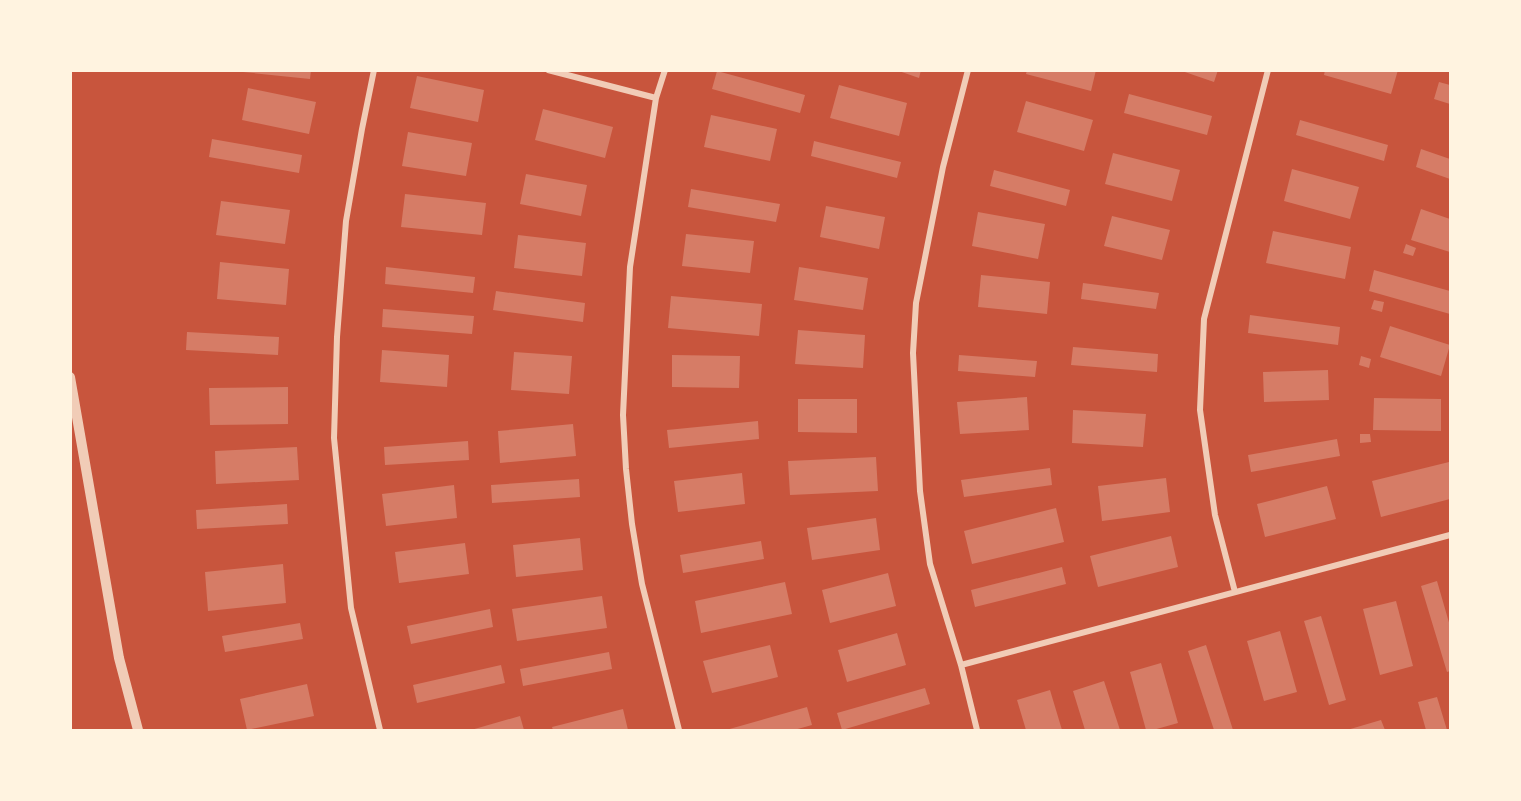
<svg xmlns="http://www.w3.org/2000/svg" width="1521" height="801" font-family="'Exo 2',sans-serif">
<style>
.building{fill:#d67c66}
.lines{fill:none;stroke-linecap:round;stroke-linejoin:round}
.minor{stroke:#f1ccb7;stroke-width:6}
.tertiary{stroke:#f1ccb7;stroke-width:10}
</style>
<rect width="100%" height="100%" fill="#c8553d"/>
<path class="building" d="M 243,70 L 311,70 L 310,79 L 243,72 Z
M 896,70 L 921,70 L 919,78 Z
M 1027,70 L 1096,70 L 1091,91 L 1026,74 Z
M 1179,70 L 1218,70 L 1214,82 Z
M 1325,70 L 1398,70 L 1391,94 L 1324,75 Z
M 717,71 L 805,95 L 800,113 L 712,89 Z
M 417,76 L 484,90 L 478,122 L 410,108 Z
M 1439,82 L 1450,85 L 1450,104 L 1434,99 Z
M 839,85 L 907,103 L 899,136 L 830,118 Z
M 248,88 L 316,102 L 309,134 L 242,120 Z
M 1129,94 L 1212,116 L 1207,135 L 1124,113 Z
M 1026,101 L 1093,120 L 1084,151 L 1017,132 Z
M 543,109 L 613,127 L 605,158 L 535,140 Z
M 711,115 L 777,129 L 770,161 L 704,147 Z
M 1300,120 L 1388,145 L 1384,161 L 1296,135 Z
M 408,132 L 472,143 L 466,176 L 402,166 Z
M 212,139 L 302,155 L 299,173 L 209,157 Z
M 814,141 L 901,162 L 897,178 L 811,156 Z
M 1421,149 L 1450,159 L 1450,179 L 1416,167 Z
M 1113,153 L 1180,170 L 1172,201 L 1105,184 Z
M 1292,169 L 1359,187 L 1350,219 L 1284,201 Z
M 994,170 L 1070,190 L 1066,206 L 990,186 Z
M 526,174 L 587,185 L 581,216 L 520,204 Z
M 691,189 L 780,204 L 776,222 L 688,207 Z
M 405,194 L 486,203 L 482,235 L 401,227 Z
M 221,201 L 290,210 L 285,244 L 216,235 Z
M 826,206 L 885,217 L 879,249 L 820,237 Z
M 1421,209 L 1450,219 L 1450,252 L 1411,240 Z
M 978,212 L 1045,224 L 1038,259 L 972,246 Z
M 1112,216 L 1170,230 L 1162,260 L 1104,246 Z
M 1273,231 L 1351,247 L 1345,279 L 1266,263 Z
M 686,234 L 754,241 L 750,273 L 682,266 Z
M 518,235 L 586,243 L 582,276 L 514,268 Z
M 1406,244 L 1416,248 L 1413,256 L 1403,253 Z
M 220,262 L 289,269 L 286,305 L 217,299 Z
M 386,267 L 475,277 L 473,293 L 385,284 Z
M 799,267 L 868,278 L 863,310 L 794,300 Z
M 1374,270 L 1450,291 L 1450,314 L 1369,291 Z
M 981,275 L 1050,282 L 1047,314 L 978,307 Z
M 1083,283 L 1159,293 L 1156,309 L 1081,299 Z
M 496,291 L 585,303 L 583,322 L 493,310 Z
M 671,296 L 762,304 L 759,336 L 668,328 Z
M 1374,300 L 1384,302 L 1382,312 L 1371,309 Z
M 383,309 L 474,316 L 472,334 L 382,327 Z
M 1250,315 L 1340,327 L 1338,345 L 1248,333 Z
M 1390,326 L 1450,345 L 1441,376 L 1380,357 Z
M 798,330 L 865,335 L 863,368 L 795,364 Z
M 187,332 L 279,337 L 278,355 L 186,350 Z
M 1073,347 L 1158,354 L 1157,372 L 1071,365 Z
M 382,350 L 449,355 L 447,387 L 380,382 Z
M 514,352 L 572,356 L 569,394 L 511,390 Z
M 672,355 L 740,356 L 739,388 L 672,387 Z
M 959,355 L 1037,361 L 1035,377 L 958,371 Z
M 1361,356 L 1371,359 L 1369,368 L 1359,365 Z
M 1328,370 L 1329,400 L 1264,402 L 1263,372 Z
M 288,387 L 288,424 L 210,425 L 209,388 Z
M 1027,397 L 1029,430 L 960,434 L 957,402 Z
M 1374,398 L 1441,399 L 1441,431 L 1373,430 Z
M 798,399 L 857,399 L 857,433 L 798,432 Z
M 1073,410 L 1146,414 L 1143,447 L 1072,443 Z
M 758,421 L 759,439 L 669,448 L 667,430 Z
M 573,424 L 576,456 L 500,463 L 498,431 Z
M 1360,434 L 1370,434 L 1371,442 L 1360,443 Z
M 1337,439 L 1340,456 L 1251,472 L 1248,455 Z
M 468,441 L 469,460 L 385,465 L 384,447 Z
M 297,447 L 299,480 L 216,484 L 215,451 Z
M 876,457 L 878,491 L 790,495 L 788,461 Z
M 1449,462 L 1450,499 L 1381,517 L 1372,481 Z
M 1050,468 L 1052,485 L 964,497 L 961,480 Z
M 742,473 L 745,504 L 678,512 L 674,481 Z
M 1166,478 L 1170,512 L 1102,521 L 1098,486 Z
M 579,479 L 580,497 L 492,503 L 491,485 Z
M 454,485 L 457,518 L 386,526 L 382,494 Z
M 1327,486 L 1336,519 L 1265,537 L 1257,504 Z
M 287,504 L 288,524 L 197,529 L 196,510 Z
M 1056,508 L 1064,542 L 972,564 L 964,531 Z
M 876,518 L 880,550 L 812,560 L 807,528 Z
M 1171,536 L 1178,567 L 1098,587 L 1090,556 Z
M 580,538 L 583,570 L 516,577 L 513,545 Z
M 761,541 L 764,559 L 683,573 L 680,555 Z
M 465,543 L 469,574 L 399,583 L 395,552 Z
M 283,564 L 286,603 L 208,611 L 205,572 Z
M 1062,567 L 1066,584 L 975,607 L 971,590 Z
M 888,573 L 896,606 L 830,623 L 822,590 Z
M 1437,581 L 1450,626 L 1450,671 L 1447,672 L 1421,586 Z
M 785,582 L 792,614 L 701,633 L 695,601 Z
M 602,596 L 607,628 L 517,641 L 512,609 Z
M 1396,601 L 1413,666 L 1380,675 L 1363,609 Z
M 490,609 L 493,627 L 411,644 L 407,626 Z
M 1321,616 L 1346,700 L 1329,705 L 1304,621 Z
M 300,623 L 303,639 L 225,652 L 222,636 Z
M 1280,631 L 1297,692 L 1264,701 L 1247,641 Z
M 897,633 L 906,665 L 847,682 L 838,650 Z
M 770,645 L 778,677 L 712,693 L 703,661 Z
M 1206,645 L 1233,730 L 1214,730 L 1188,651 Z
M 609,652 L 612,669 L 523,686 L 520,669 Z
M 1161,663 L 1178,723 L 1153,730 L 1146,730 L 1130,672 Z
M 501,665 L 505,683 L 417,703 L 413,685 Z
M 1104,681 L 1120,730 L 1085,730 L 1073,691 Z
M 307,684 L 314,716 L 247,730 L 240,699 Z
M 925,688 L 930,704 L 842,730 L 837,713 Z
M 1050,690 L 1062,730 L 1026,730 L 1017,700 Z
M 1437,697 L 1447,730 L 1426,730 L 1418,702 Z
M 807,707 L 812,725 L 794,730 L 726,730 Z
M 623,709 L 628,730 L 553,730 L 552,727 Z
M 520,716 L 524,730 L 471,730 Z
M 1381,720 L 1385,730 L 1347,730 Z"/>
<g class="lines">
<path class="minor" d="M 374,70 L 362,129 L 346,221 L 337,337 L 334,438 L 351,608 L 380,730
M 548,70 L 656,98
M 665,70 L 656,98 L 630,267 L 623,415 L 626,469 L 632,524 L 642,584 L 679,730
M 968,70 L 943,167 L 916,303 L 913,353 L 920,491 L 930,564 L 961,665 L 977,730
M 1235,592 L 1215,515 L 1200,410 L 1204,319 L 1268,70
M 961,665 L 1450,535"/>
<path class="tertiary" d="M 70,377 L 119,658 L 138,730"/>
</g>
<rect width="1521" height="801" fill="none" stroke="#fff3e0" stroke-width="144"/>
</svg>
